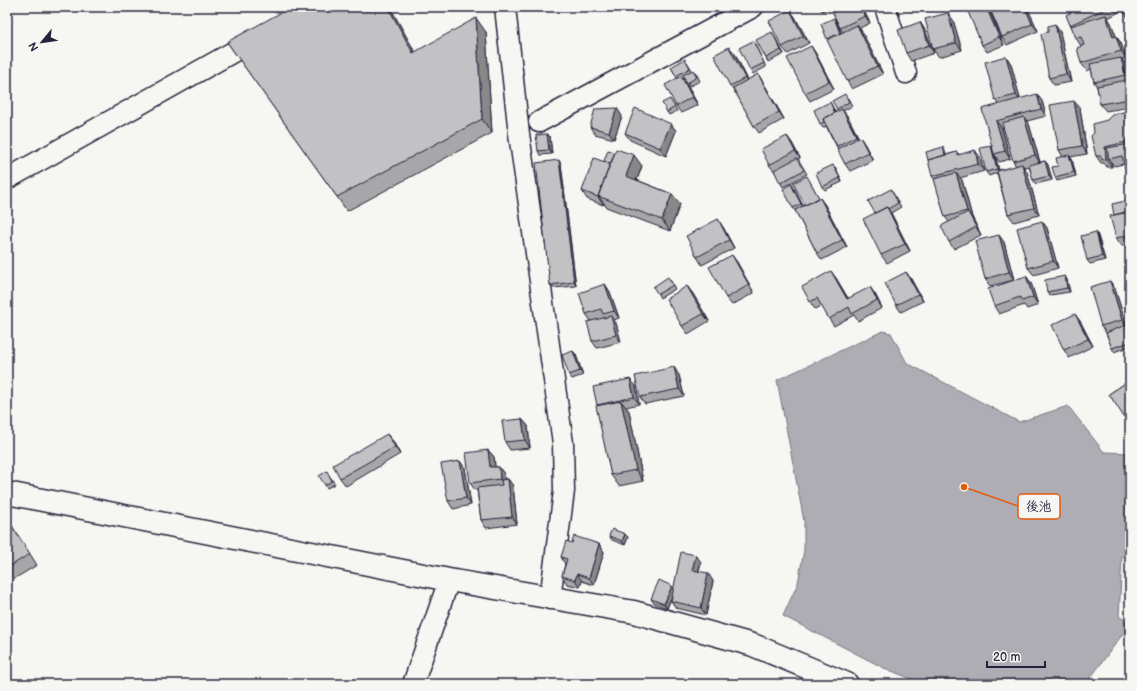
<svg xmlns="http://www.w3.org/2000/svg" width="1137" height="691" font-family="'Balsamiq Sans','Klee One',sans-serif">
<style>
.water{fill:#adadb3;stroke:#757583}
.lines{fill:none;stroke-linecap:round;stroke-linejoin:round}
.street-casing{stroke:#22223b;stroke-width:23}
.secondary-casing{stroke:#22223b;stroke-width:25}
.street{stroke:#f6f6f2;stroke-width:20}
.secondary{stroke:#f6f6f2;stroke-width:22}
.wall{fill:#a7a7a9;stroke:#22223b;fill-rule:evenodd}
.shaded-wall{fill:#888889;stroke:#22223b}
.building{fill:#c2c2c4;stroke:#22223b}
.leader{fill:none;stroke:#e8590c;stroke-width:1.5}
.callout-dot{fill:#e8590c;stroke:#f6f6f2;stroke-width:1.5}
.callout{fill:#f6f6f2;stroke:#e8590c;stroke-width:1.5}
.callout-label{font-size:13px;text-anchor:middle;font-weight:bold;fill:#22223b}
</style>
<rect width="100%" height="100%" fill="#f6f6f2"/>
<filter id="ink" filterUnits="userSpaceOnUse"><feTurbulence type="fractalNoise" baseFrequency=".025" numOctaves="2"/><feDisplacementMap in="SourceGraphic" scale="8" xChannelSelector="R" yChannelSelector="G"/><feConvolveMatrix kernelMatrix="1 2 1 2 8 2 1 2 1" color-interpolation-filters="sRGB"/></filter>
<g filter="url(#ink)">
<path class="water" d="M 883,331 L 891,333 L 907,363 L 1019,422 L 1068,406 L 1104,452 L 1130,453 L 1130,557 L 1122,556 L 1119,616 L 1130,624 L 1086,684 L 924,684 L 884,668 L 783,616 L 798,583 L 804,550 L 804,521 L 777,380 Z"/>
<g class="lines">
<g class="street-casing">
<path id="street" d="M 505,7 L 519,134 L 563,443 L 564,491 L 550,599
M 885,7 L 906,73
M 539,122 L 753,7
M 7,179 L 258,38
M 413,684 L 449,580"/>
</g>
<g class="secondary-casing">
<path id="secondary" d="M 7,493 L 449,580 L 634,612 L 753,645 L 847,684"/>
</g>
<use href="#street" class="street"/>
<use href="#secondary" class="secondary"/>
</g>
<path class="wall" d="M 390,7 L 415,52 L 486,32 L 492,133 L 347,211 L 227,42 Z
M 820,7 L 832,7 L 832,8 L 822,11 Z
M 835,7 L 862,7 L 870,23 L 860,28 L 883,74 L 852,89 L 847,81 L 837,22 L 841,33 L 843,32 L 840,28 L 837,10 Z
M 988,7 L 1004,45 L 987,52 L 982,45 Z
M 989,7 L 1027,7 L 1038,31 L 1007,45 L 1002,37 Z
M 1069,7 L 1080,7 L 1071,11 Z
M 1082,7 L 1130,7 L 1130,21 L 1123,10 L 1108,18 L 1111,23 L 1116,36 L 1121,43 L 1126,58 L 1122,59 L 1126,65 L 1130,83 L 1129,83 L 1130,84 L 1130,107 L 1106,111 L 1100,104 L 1097,87 L 1094,82 L 1091,69 L 1087,71 L 1081,63 L 1084,45 L 1081,46 L 1076,38 L 1072,27 L 1070,25 Z
M 790,10 L 795,17 L 809,43 L 788,54 L 782,47 Z
M 948,13 L 953,20 L 962,50 L 939,57 L 933,49 Z
M 920,22 L 925,30 L 934,53 L 911,61 L 906,53 Z
M 772,32 L 784,54 L 768,62 L 766,58 Z
M 1048,32 L 1060,32 L 1071,82 L 1054,85 L 1049,78 Z
M 755,44 L 766,67 L 753,74 L 750,70 Z
M 811,46 L 816,54 L 834,89 L 810,101 L 805,93 Z
M 729,47 L 735,54 L 748,80 L 758,74 L 763,82 L 784,119 L 759,133 L 754,126 L 736,93 L 735,93 L 730,86 Z
M 1006,56 L 1011,64 L 1020,99 L 1042,101 L 1046,116 L 1027,121 L 1029,124 L 1040,162 L 1045,161 L 1048,165 L 1052,180 L 1036,184 L 1033,180 L 1029,166 L 1024,167 L 1027,172 L 1039,215 L 1014,222 L 1008,214 L 997,173 L 989,176 L 986,172 L 991,146 L 993,148 L 998,104 L 995,100 ZM 1004,127 L 1013,161 L 1016,166 L 999,170 L 995,155 L 999,162 L 1010,159 L 1002,128 Z
M 687,62 L 692,70 L 696,73 L 700,81 L 690,86 L 684,77 L 682,78 L 686,83 L 698,105 L 681,113 L 676,106 L 677,78 L 671,67 Z
M 848,98 L 852,106 L 843,111 L 848,117 L 859,138 L 860,137 L 865,145 L 873,160 L 850,171 L 845,164 L 838,149 L 826,126 L 823,128 L 820,124 L 830,102 L 836,113 L 838,111 L 837,109 Z
M 670,99 L 677,111 L 669,115 L 667,112 Z
M 1080,108 L 1087,154 L 1070,157 L 1072,159 L 1076,176 L 1057,181 L 1055,177 L 1058,166 L 1063,157 L 1059,150 Z
M 1130,113 L 1130,174 L 1125,168 L 1124,164 L 1114,166 L 1111,162 L 1112,167 L 1107,167 L 1104,163 L 1101,163 L 1096,156 L 1107,120 Z
M 622,116 L 614,139 L 595,134 L 590,127 Z
M 671,124 L 676,131 L 666,156 L 630,140 L 625,133 Z
M 547,134 L 550,137 L 552,154 L 540,155 L 538,151 Z
M 787,136 L 792,143 L 800,158 L 798,159 L 807,174 L 783,187 L 775,172 L 769,165 Z
M 943,147 L 945,151 L 946,155 L 957,152 L 958,154 L 980,157 L 984,171 L 960,178 L 962,180 L 972,217 L 981,235 L 954,249 L 949,242 L 949,222 L 945,217 L 935,180 L 932,176 Z
M 604,161 L 642,166 L 637,180 L 672,194 L 680,204 L 670,231 L 606,207 L 604,203 L 603,205 L 587,199 L 582,191 Z
M 561,164 L 576,286 L 553,288 L 550,285 Z
M 833,165 L 836,168 L 842,182 L 825,190 L 822,187 Z
M 809,180 L 819,198 L 825,205 L 847,247 L 822,260 L 817,253 L 796,212 L 793,208 L 791,184 L 803,206 L 805,205 Z
M 893,193 L 901,207 L 891,213 L 910,251 L 887,263 L 881,255 L 875,213 Z
M 1130,200 L 1130,244 L 1122,246 L 1116,238 Z
M 1042,221 L 1047,228 L 1058,268 L 1034,275 L 1028,268 Z
M 723,227 L 734,248 L 702,265 L 697,257 Z
M 1096,232 L 1098,236 L 1105,260 L 1090,264 L 1087,260 Z
M 1004,242 L 1014,280 L 990,286 L 985,279 Z
M 737,262 L 754,293 L 732,305 L 726,298 Z
M 906,272 L 911,279 L 923,301 L 901,312 L 896,305 Z
M 1026,276 L 1031,283 L 1038,305 L 1027,309 L 1024,305 L 999,314 L 994,306 Z
M 1065,276 L 1067,280 L 1070,292 L 1050,295 L 1047,292 Z
M 836,278 L 848,298 L 875,294 L 882,308 L 858,321 L 854,315 L 834,326 L 829,319 L 822,306 L 815,309 L 810,302 Z
M 671,281 L 675,289 L 660,298 L 658,294 Z
M 1110,281 L 1115,289 L 1127,327 L 1130,333 L 1130,346 L 1114,352 L 1112,348 L 1106,333 L 1101,326 Z
M 605,284 L 610,292 L 619,318 L 614,320 L 616,323 L 621,342 L 597,348 L 592,341 L 591,321 L 586,314 Z
M 687,286 L 693,294 L 709,321 L 688,334 L 682,326 Z
M 1080,321 L 1093,346 L 1069,358 L 1064,350 Z
M 573,351 L 576,355 L 583,375 L 572,379 L 569,375 Z
M 679,375 L 684,396 L 645,404 L 640,397 Z
M 1130,380 L 1130,425 L 1109,394 Z
M 636,386 L 639,404 L 626,407 L 629,411 L 643,481 L 619,486 L 611,475 L 597,405 Z
M 522,419 L 528,426 L 530,448 L 510,450 L 505,442 Z
M 387,434 L 400,454 L 346,486 L 340,478 Z
M 488,450 L 494,457 L 495,467 L 499,467 L 504,474 L 504,479 L 508,479 L 513,486 L 517,524 L 486,528 L 481,520 L 477,490 L 475,490 L 470,483 Z
M 465,468 L 471,505 L 453,509 L 448,501 Z
M 329,475 L 335,484 L 327,488 L 325,485 Z
M 7,518 L 37,565 L 9,582 L 7,579 Z
M 625,534 L 628,537 L 625,545 L 612,540 L 609,536 Z
M 572,543 L 599,544 L 604,552 L 594,585 L 582,581 L 580,587 L 567,584 L 562,576 L 565,564 L 561,557 Z
M 701,562 L 699,571 L 713,581 L 706,615 L 676,608 L 671,601 L 672,597 L 667,608 L 654,603 L 651,599 L 673,588 Z"/>
<path class="shaded-wall" d="M 388,7 L 390,7 L 423,67 L 413,53 Z
M 860,7 L 862,7 L 870,23 L 865,16 Z
M 986,7 L 988,7 L 1004,45 L 999,37 Z
M 1025,7 L 1027,7 L 1038,31 L 1032,24 Z
M 790,10 L 795,17 L 809,43 L 803,36 Z
M 948,13 L 953,20 L 962,50 L 956,43 Z
M 1106,15 L 1111,23 L 1119,44 L 1113,37 Z
M 476,18 L 486,32 L 492,133 L 482,119 Z
M 834,18 L 837,22 L 844,40 L 841,36 Z
M 920,22 L 925,30 L 934,53 L 929,45 Z
M 1055,24 L 1060,32 L 1071,82 L 1066,74 Z
M 857,25 L 862,32 L 883,74 L 877,66 Z
M 772,32 L 774,36 L 784,54 L 781,50 Z
M 1116,36 L 1121,43 L 1126,58 L 1121,51 Z
M 811,46 L 816,54 L 834,89 L 829,81 Z
M 729,47 L 735,54 L 750,85 L 745,78 Z
M 1006,56 L 1011,64 L 1021,102 L 1016,95 Z
M 1121,58 L 1126,65 L 1130,83 L 1125,75 Z
M 758,74 L 763,82 L 784,119 L 779,112 Z
M 681,76 L 686,83 L 698,105 L 692,97 Z
M 1127,80 L 1130,84 L 1130,97 Z
M 1037,94 L 1042,101 L 1046,116 L 1041,109 Z
M 1074,101 L 1080,108 L 1087,154 L 1082,146 Z
M 617,108 L 622,116 L 614,139 L 609,132 Z
M 842,109 L 848,117 L 861,144 L 856,136 Z
M 1024,117 L 1029,124 L 1040,163 L 1035,155 Z
M 996,121 L 1002,128 L 1010,159 L 1005,151 Z
M 671,124 L 676,131 L 666,156 L 660,148 Z
M 547,134 L 550,137 L 552,154 L 549,150 Z
M 787,136 L 792,143 L 800,158 L 795,151 Z
M 860,137 L 865,145 L 873,160 L 868,152 Z
M 991,146 L 993,149 L 994,154 L 1000,173 L 997,169 Z
M 1105,147 L 1110,154 L 1109,159 L 1111,162 L 1112,167 L 1106,159 Z
M 975,150 L 980,157 L 984,171 L 978,164 Z
M 634,155 L 642,166 L 634,187 L 626,176 Z
M 1069,155 L 1072,159 L 1076,176 L 1074,172 Z
M 559,160 L 561,164 L 576,286 L 574,282 Z
M 1045,161 L 1048,165 L 1052,180 L 1049,176 Z
M 610,164 L 615,171 L 598,196 L 604,203 L 603,205 L 598,197 Z
M 1022,164 L 1027,172 L 1039,215 L 1034,208 Z
M 833,165 L 836,168 L 842,182 L 840,178 Z
M 956,173 L 962,180 L 972,217 L 981,235 L 976,227 L 970,215 L 967,211 Z
M 791,184 L 794,188 L 804,208 L 801,204 Z
M 672,194 L 680,204 L 670,231 L 662,220 Z
M 820,198 L 825,205 L 847,247 L 842,240 Z
M 887,207 L 892,215 L 910,251 L 905,244 Z
M 718,219 L 723,227 L 734,248 L 729,240 Z
M 1042,221 L 1047,228 L 1058,268 L 1053,261 Z
M 1096,232 L 1098,236 L 1105,260 L 1102,256 Z
M 999,235 L 1004,242 L 1014,280 L 1009,272 Z
M 732,255 L 737,262 L 754,293 L 749,285 Z
M 831,271 L 836,278 L 852,306 L 847,299 Z
M 906,272 L 911,279 L 923,301 L 918,294 Z
M 1026,276 L 1031,283 L 1038,305 L 1033,297 Z
M 1065,276 L 1067,280 L 1070,292 L 1067,288 Z
M 1110,281 L 1115,289 L 1127,327 L 1130,333 L 1130,336 L 1126,326 L 1122,320 Z
M 605,284 L 610,292 L 619,318 L 614,311 Z
M 687,286 L 693,294 L 709,321 L 703,314 Z
M 870,287 L 875,294 L 882,308 L 877,300 Z
M 1075,314 L 1080,321 L 1093,346 L 1088,339 Z
M 611,316 L 616,323 L 621,342 L 616,335 Z
M 573,351 L 576,355 L 583,375 L 580,371 Z
M 674,367 L 679,375 L 684,396 L 679,389 Z
M 630,379 L 636,386 L 639,404 L 634,397 Z
M 621,401 L 629,411 L 643,481 L 636,470 Z
M 522,419 L 528,426 L 530,448 L 525,440 Z
M 387,434 L 393,441 L 400,454 L 395,447 Z
M 488,450 L 494,457 L 496,475 L 490,467 Z
M 460,461 L 465,468 L 471,505 L 466,498 Z
M 499,467 L 504,474 L 505,487 L 500,479 Z
M 508,479 L 513,486 L 517,524 L 512,517 Z
M 625,534 L 628,537 L 625,545 L 622,541 Z
M 599,544 L 604,552 L 594,585 L 589,578 Z
M 696,555 L 701,562 L 697,577 L 692,570 Z
M 708,573 L 713,581 L 706,615 L 701,608 Z
M 577,574 L 582,581 L 580,587 L 575,580 Z
M 672,586 L 675,590 L 667,608 L 664,604 Z"/>
<path class="building" d="M 291,7 L 388,7 L 413,53 L 476,18 L 482,119 L 337,197 L 227,42 Z
M 835,7 L 860,7 L 865,16 L 840,28 L 833,13 L 837,10 Z
M 966,7 L 986,7 L 999,37 L 982,45 Z
M 989,7 L 1025,7 L 1032,24 L 1002,37 Z
M 1082,7 L 1109,7 L 1070,25 L 1066,15 Z
M 1122,7 L 1130,7 L 1130,12 L 1125,14 Z
M 790,10 L 803,36 L 782,47 L 769,21 Z
M 948,13 L 956,43 L 933,49 L 925,19 Z
M 1106,15 L 1113,37 L 1116,36 L 1121,51 L 1081,63 L 1077,48 L 1084,45 L 1081,37 L 1076,38 L 1071,26 Z
M 834,18 L 840,33 L 827,39 L 821,24 Z
M 920,22 L 929,45 L 906,53 L 898,30 Z
M 1055,24 L 1066,74 L 1049,78 L 1041,34 L 1048,32 L 1048,26 Z
M 857,25 L 877,66 L 847,81 L 827,40 Z
M 772,32 L 781,50 L 766,58 L 756,40 Z
M 753,41 L 764,63 L 750,70 L 739,48 Z
M 811,46 L 829,81 L 805,93 L 787,58 Z
M 729,47 L 745,78 L 730,86 L 714,55 Z
M 1006,56 L 1016,95 L 995,100 L 985,62 Z
M 1121,58 L 1125,75 L 1094,82 L 1090,64 Z
M 685,59 L 690,68 L 676,76 L 671,67 Z
M 693,70 L 697,77 L 687,83 L 683,75 Z
M 758,74 L 779,112 L 754,126 L 733,88 Z
M 681,76 L 692,97 L 676,106 L 665,85 Z
M 1127,80 L 1130,99 L 1100,104 L 1097,86 Z
M 845,94 L 849,102 L 837,109 L 832,101 Z
M 1037,94 L 1041,109 L 996,121 L 1005,151 L 994,154 L 982,109 Z
M 670,99 L 675,107 L 667,112 L 662,103 Z
M 1074,101 L 1082,146 L 1059,150 L 1050,105 Z
M 830,102 L 835,113 L 823,119 L 824,122 L 820,124 L 814,110 Z
M 617,108 L 609,132 L 590,127 L 595,109 Z
M 635,108 L 671,124 L 660,148 L 625,133 Z
M 842,109 L 856,136 L 837,146 L 823,119 Z
M 1127,111 L 1130,112 L 1130,141 L 1105,147 L 1106,159 L 1102,160 L 1101,156 L 1096,156 L 1091,136 L 1094,133 L 1093,124 L 1107,120 L 1112,115 Z
M 1024,117 L 1035,155 L 1013,161 L 1002,123 Z
M 547,134 L 549,150 L 538,151 L 536,135 Z
M 787,136 L 795,151 L 769,165 L 761,149 Z
M 860,137 L 868,152 L 845,164 L 837,149 Z
M 1130,144 L 1130,167 L 1125,168 L 1122,156 L 1109,159 L 1107,148 Z
M 991,146 L 997,169 L 986,172 L 980,148 Z
M 943,147 L 945,155 L 928,160 L 926,152 Z
M 616,149 L 634,155 L 626,176 L 672,194 L 662,220 L 598,196 Z
M 608,150 L 615,152 L 611,164 L 604,161 Z
M 975,150 L 978,164 L 932,176 L 928,160 L 957,152 L 958,155 Z
M 1069,155 L 1074,172 L 1055,177 L 1052,167 L 1058,166 L 1056,158 Z
M 594,158 L 610,164 L 598,197 L 582,191 Z
M 797,158 L 804,170 L 780,183 L 774,170 Z
M 559,160 L 574,282 L 550,285 L 536,163 Z
M 1045,161 L 1049,176 L 1033,180 L 1029,165 Z
M 1022,164 L 1034,208 L 1008,214 L 997,171 Z
M 833,165 L 840,178 L 822,187 L 816,173 Z
M 956,173 L 967,211 L 945,217 L 934,179 Z
M 807,176 L 819,198 L 805,205 L 793,183 Z
M 791,184 L 801,204 L 793,208 L 783,189 Z
M 891,189 L 898,203 L 888,209 L 887,207 L 875,213 L 868,201 Z
M 820,198 L 842,240 L 817,253 L 795,210 Z
M 1130,200 L 1130,212 L 1114,215 L 1112,204 Z
M 887,207 L 905,244 L 881,255 L 863,219 Z
M 1129,211 L 1130,215 L 1130,235 L 1116,238 L 1110,216 Z
M 968,212 L 976,227 L 949,242 L 941,226 Z
M 718,219 L 729,240 L 697,257 L 686,236 Z
M 1042,221 L 1053,261 L 1028,268 L 1017,228 Z
M 1096,232 L 1102,256 L 1087,260 L 1081,236 Z
M 999,235 L 1009,272 L 985,279 L 975,241 Z
M 732,255 L 749,285 L 726,298 L 709,267 Z
M 831,271 L 847,299 L 870,287 L 877,300 L 852,314 L 849,307 L 829,319 L 817,298 L 810,302 L 802,287 Z
M 906,272 L 918,294 L 896,305 L 885,283 Z
M 1026,276 L 1033,297 L 1022,301 L 1020,297 L 994,306 L 988,289 Z
M 1065,276 L 1067,288 L 1047,292 L 1045,280 Z
M 668,277 L 673,285 L 658,294 L 653,287 Z
M 1110,281 L 1122,320 L 1101,326 L 1090,287 Z
M 605,284 L 614,311 L 603,314 L 601,309 L 586,314 L 579,293 Z
M 687,286 L 703,314 L 682,326 L 666,299 Z
M 1075,314 L 1088,339 L 1064,350 L 1052,325 Z
M 611,316 L 616,335 L 592,341 L 587,322 Z
M 1126,325 L 1130,336 L 1130,342 L 1112,348 L 1106,333 Z
M 573,351 L 580,371 L 569,375 L 562,355 Z
M 674,367 L 679,389 L 640,397 L 635,376 Z
M 630,379 L 634,397 L 597,405 L 593,387 Z
M 1130,380 L 1130,413 L 1124,417 L 1109,394 Z
M 621,401 L 636,470 L 611,475 L 596,406 Z
M 522,419 L 525,440 L 505,442 L 502,421 Z
M 387,434 L 395,447 L 340,478 L 333,465 Z
M 488,450 L 490,467 L 499,467 L 500,479 L 470,483 L 466,453 Z
M 460,461 L 466,498 L 448,501 L 441,464 Z
M 327,471 L 332,481 L 325,485 L 319,476 Z
M 508,479 L 512,517 L 481,520 L 477,488 L 502,485 L 501,480 Z
M 7,519 L 30,554 L 7,568 Z
M 612,529 L 625,534 L 622,541 L 609,536 Z
M 574,536 L 599,544 L 589,578 L 577,574 L 575,580 L 562,576 L 567,559 L 561,557 L 566,541 L 572,543 Z
M 681,552 L 696,555 L 692,570 L 708,573 L 701,608 L 671,601 Z
M 659,580 L 672,586 L 664,604 L 651,599 Z"/>
</g>
<path class="leader" d="M964 487L1018 506"/>
<circle class="callout-dot" cx="964" cy="487" r="4"/>
<rect class="callout" x="1018" y="494" width="42" height="25" rx="4"/>
<g class="callout-label">
<text x="1039" y="511">後池</text>
</g>
<rect width="1137" height="691" fill="none" stroke="#f6f6f2" stroke-width="24"/>
<rect x="12" y="12" width="1113" height="667" fill="none" stroke="#22223b" stroke-width="1.5" filter="url(#ink)"/>
<g transform="translate(42 42) rotate(241)" stroke="#f6f6f2" stroke-width="3" paint-order="stroke">
<path d="M0-3L7 15L0 10L-7 15Z" fill="#22223b"/>
<text y="-6" font-size="11" font-weight="bold" text-anchor="middle" fill="#22223b">N</text>
</g>
<path d="M987 661v6h58v-6" fill="none" stroke="#22223b" stroke-width="2"/>
<text x="993" y="661" font-size="12" fill="#22223b" stroke="#f6f6f2" stroke-width="3" paint-order="stroke">20 m</text>
</svg>
